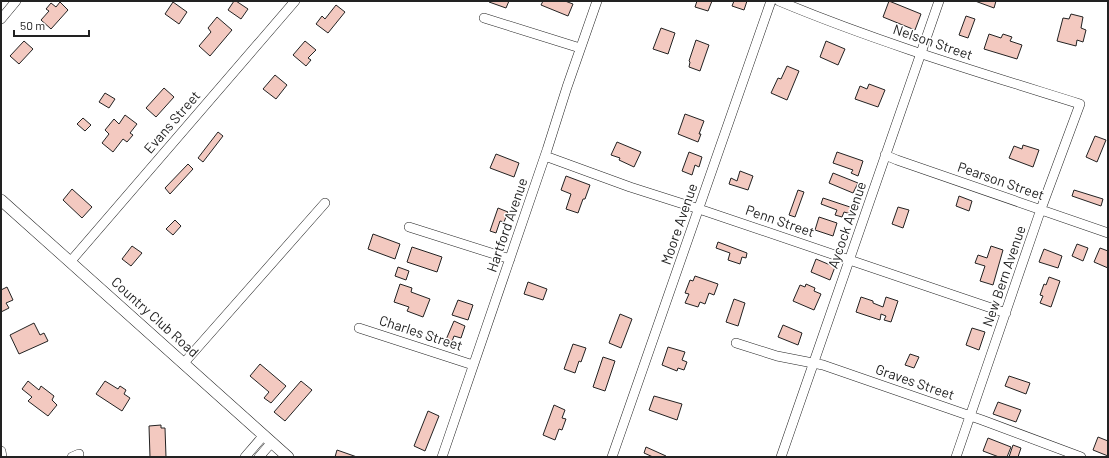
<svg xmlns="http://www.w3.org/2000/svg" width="1109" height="458" font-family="Barlow,sans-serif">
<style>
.building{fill:#f3c9c0;stroke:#222}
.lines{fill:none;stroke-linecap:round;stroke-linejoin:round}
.minor-casing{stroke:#222;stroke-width:10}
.tertiary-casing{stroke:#222;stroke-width:12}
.minor{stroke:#fff;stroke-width:9}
.tertiary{stroke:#fff;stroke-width:11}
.labels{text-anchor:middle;stroke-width:3;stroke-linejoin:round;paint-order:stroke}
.street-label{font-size:14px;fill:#222;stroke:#fff}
</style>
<rect width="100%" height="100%" fill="#fff"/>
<path class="building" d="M 234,1 L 236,1 L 248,9 L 241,19 L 228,10 Z
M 489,1 L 509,1 L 506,8 L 489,2 Z
M 543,1 L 565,1 L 573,4 L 568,16 L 541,5 Z
M 697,1 L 712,1 L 708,11 L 695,7 Z
M 734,1 L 747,1 L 744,10 L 732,6 Z
M 889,1 L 921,14 L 915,30 L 883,17 Z
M 975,1 L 996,1 L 994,8 Z
M 60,2 L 68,10 L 51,29 L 41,20 L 49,11 L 46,9 L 51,3 L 56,7 Z
M 173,2 L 187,12 L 179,24 L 165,14 Z
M 336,5 L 345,12 L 328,33 L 316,24 L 322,16 L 325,19 Z
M 1071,14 L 1083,17 L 1081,28 L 1086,30 L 1083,42 L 1077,40 L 1076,46 L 1057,41 L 1063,18 L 1069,19 Z
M 966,16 L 975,19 L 968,38 L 959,35 Z
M 217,17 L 232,30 L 210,56 L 199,46 L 211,32 L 208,28 Z
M 661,28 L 675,33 L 668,54 L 653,49 Z
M 989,34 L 1001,38 L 1003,34 L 1012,37 L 1010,41 L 1022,45 L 1017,59 L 984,49 Z
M 696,40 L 709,45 L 700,71 L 689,67 L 690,62 L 689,61 Z
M 24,41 L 33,49 L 19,64 L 10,56 Z
M 305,41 L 316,50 L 308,58 L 311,60 L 306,66 L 293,55 Z
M 826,41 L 845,49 L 838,65 L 820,57 Z
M 787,66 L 799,71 L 787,100 L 771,93 L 778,78 L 781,79 Z
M 275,75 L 287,85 L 276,99 L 263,89 Z
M 869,84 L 885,90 L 878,107 L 855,99 L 860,86 L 867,89 Z
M 164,88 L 174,97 L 156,117 L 146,108 Z
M 105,93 L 115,99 L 109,108 L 99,102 Z
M 685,114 L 704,121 L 699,134 L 701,134 L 698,142 L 678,134 Z
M 125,115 L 137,124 L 130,133 L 133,135 L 127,142 L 123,139 L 113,152 L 102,143 L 109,134 L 105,130 L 114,119 L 119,124 Z
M 83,118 L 91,125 L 85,131 L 77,124 Z
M 218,132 L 223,136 L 203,162 L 198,158 Z
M 1095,136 L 1106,140 L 1097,162 L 1086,157 Z
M 617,142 L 641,152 L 634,167 L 619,160 L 620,158 L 611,155 Z
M 1023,145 L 1039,150 L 1033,167 L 1009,158 L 1014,146 L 1022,149 Z
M 689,152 L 702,157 L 699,167 L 695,165 L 692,175 L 682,171 Z
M 837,152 L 863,161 L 858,176 L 851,173 L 853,170 L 833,163 Z
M 496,154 L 519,163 L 514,177 L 490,168 Z
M 188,164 L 193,169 L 170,194 L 165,188 Z
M 740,171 L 753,176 L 748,190 L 729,184 L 731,178 L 737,181 Z
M 833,173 L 858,183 L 853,193 L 829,183 Z
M 566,176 L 590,185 L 585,199 L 583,199 L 578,213 L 566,209 L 571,194 L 561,190 Z
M 72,189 L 92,207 L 82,218 L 63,200 Z
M 798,190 L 804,192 L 795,217 L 789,215 Z
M 1074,190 L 1103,199 L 1101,206 L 1072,196 Z
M 959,196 L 972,201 L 969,211 L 956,206 Z
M 823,198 L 853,208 L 851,214 L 844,212 L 842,217 L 835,215 L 837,210 L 821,204 Z
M 898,207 L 909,210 L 903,228 L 892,224 Z
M 498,208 L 508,212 L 504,222 L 500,221 L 496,233 L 490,231 Z
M 819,217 L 837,223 L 833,236 L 815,230 Z
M 175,220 L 181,226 L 173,235 L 166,229 Z
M 373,234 L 400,244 L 395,259 L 368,249 Z
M 718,242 L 747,253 L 746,258 L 742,257 L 740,264 L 728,260 L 730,253 L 716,248 Z
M 1077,244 L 1088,248 L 1083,261 L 1072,256 Z
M 132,246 L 142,253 L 131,266 L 122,259 Z
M 991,246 L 1003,250 L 993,285 L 980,281 L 985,266 L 975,263 L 978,255 L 987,258 Z
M 412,247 L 442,257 L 437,272 L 407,262 Z
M 1100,248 L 1108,251 L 1108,268 L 1094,262 Z
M 1044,249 L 1062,256 L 1058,268 L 1039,262 Z
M 816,259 L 835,267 L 830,280 L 811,272 Z
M 398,267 L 409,271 L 406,280 L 395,276 Z
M 695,276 L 718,284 L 714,295 L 709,293 L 705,304 L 700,302 L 698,307 L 685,303 L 689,294 L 685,293 L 690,280 L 693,281 Z
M 1049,277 L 1060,281 L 1051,307 L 1040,303 L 1043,296 L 1040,295 L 1044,284 L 1046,285 Z
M 528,282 L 547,289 L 543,300 L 524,294 Z
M 400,284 L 412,288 L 411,292 L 430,299 L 423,317 L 407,311 L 409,307 L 394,302 Z
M 806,284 L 815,288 L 814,291 L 821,294 L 814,310 L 793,301 L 800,285 L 805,287 Z
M 7,287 L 13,300 L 6,303 L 9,308 L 1,312 L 1,290 Z
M 861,297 L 873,301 L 873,303 L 883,307 L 886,297 L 898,301 L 891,322 L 884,320 L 886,316 L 881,314 L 880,320 L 856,312 Z
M 734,299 L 745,303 L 738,326 L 726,322 Z
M 458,300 L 473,305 L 468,320 L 452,315 Z
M 620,314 L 632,319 L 621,348 L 609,343 Z
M 454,321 L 465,326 L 461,338 L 454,336 L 451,344 L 445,342 Z
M 34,323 L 40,335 L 44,333 L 48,341 L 19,354 L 10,335 Z
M 783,325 L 802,333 L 798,345 L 778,337 Z
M 972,328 L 985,332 L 979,350 L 966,345 Z
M 573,344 L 586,348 L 581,362 L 579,361 L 575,373 L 564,369 Z
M 668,347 L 685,352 L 682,360 L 687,362 L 684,370 L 678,368 L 677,371 L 662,365 Z
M 910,354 L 919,357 L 914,368 L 905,365 Z
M 603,357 L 615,361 L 605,391 L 593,387 Z
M 260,364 L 286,386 L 271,403 L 264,398 L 269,392 L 250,376 Z
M 1009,376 L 1030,383 L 1026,394 L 1005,386 Z
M 28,381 L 39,390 L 41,386 L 54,396 L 52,400 L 57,405 L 48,416 L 28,401 L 32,397 L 22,389 Z
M 105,381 L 118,389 L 120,386 L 126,390 L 124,394 L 130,398 L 122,411 L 96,394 Z
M 301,381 L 312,390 L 285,421 L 274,412 Z
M 654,396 L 682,404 L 677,420 L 649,410 Z
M 998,402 L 1021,410 L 1016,422 L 993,414 Z
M 554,405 L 565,410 L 562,418 L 566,419 L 562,430 L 559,429 L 555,440 L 543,435 Z
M 428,411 L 439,416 L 425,451 L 414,446 Z
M 161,425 L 161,428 L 165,428 L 166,457 L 150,457 L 149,426 Z
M 1098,437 L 1108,441 L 1108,456 L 1093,450 Z
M 988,438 L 1011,447 L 1007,457 L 999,457 L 983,451 Z
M 1013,445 L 1021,448 L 1018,457 L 1009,457 Z
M 646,447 L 666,456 L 665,457 L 653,457 L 644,453 Z
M 337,450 L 357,457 L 335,457 Z"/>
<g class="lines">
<g class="minor-casing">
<path id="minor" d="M 779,1 C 877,42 978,72 1080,104 L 1041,209 L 956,457
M 484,18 L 580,48
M 1,19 L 16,1
M 885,155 L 897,160 L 1108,233
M 545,156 L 630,187 L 699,209 L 1006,313
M 409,227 L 510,259
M 70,262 L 295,1
M 359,328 L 473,365
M 736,343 L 777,356 L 823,365 L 982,420 L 1081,457
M 183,364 L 325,203
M 1,451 L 2,457
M 72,457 L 79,454
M 245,457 L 264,435
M 259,457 L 272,442
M 442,457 L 547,150 L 567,87 L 597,1
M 612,457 L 771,1
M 781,457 L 939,1"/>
</g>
<g class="tertiary-casing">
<path id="tertiary" d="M 1,200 L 288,457"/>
</g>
<use href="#minor" class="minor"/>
<use href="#tertiary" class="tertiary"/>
</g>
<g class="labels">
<g class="street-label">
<text transform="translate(933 42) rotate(19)" y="5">Nelson Street</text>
<text transform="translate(172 122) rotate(-49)" y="5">Evans Street</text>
<text transform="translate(1001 181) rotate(19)" y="5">Pearson Street</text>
<text transform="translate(780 221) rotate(19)" y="5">Penn Street</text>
<text transform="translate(679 224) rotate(-71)" y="5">Moore Avenue</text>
<text transform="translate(507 225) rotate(-71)" y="5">Hartford Avenue</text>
<text transform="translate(847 225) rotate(-71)" y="5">Aycock Avenue</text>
<text transform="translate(1004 276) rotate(-71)" y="5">New Bern Avenue</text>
<text transform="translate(155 317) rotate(42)" y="5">Country Club Road</text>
<text transform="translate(421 333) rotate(18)" y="5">Charles Street</text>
<text transform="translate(915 382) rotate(19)" y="5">Graves Street</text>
</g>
</g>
<rect width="1109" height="458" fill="none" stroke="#222222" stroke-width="4"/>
<path d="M14 30v6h75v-6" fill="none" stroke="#222222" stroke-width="2"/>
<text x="20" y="30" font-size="12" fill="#222222" stroke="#ffffff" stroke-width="3" paint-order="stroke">50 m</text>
</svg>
